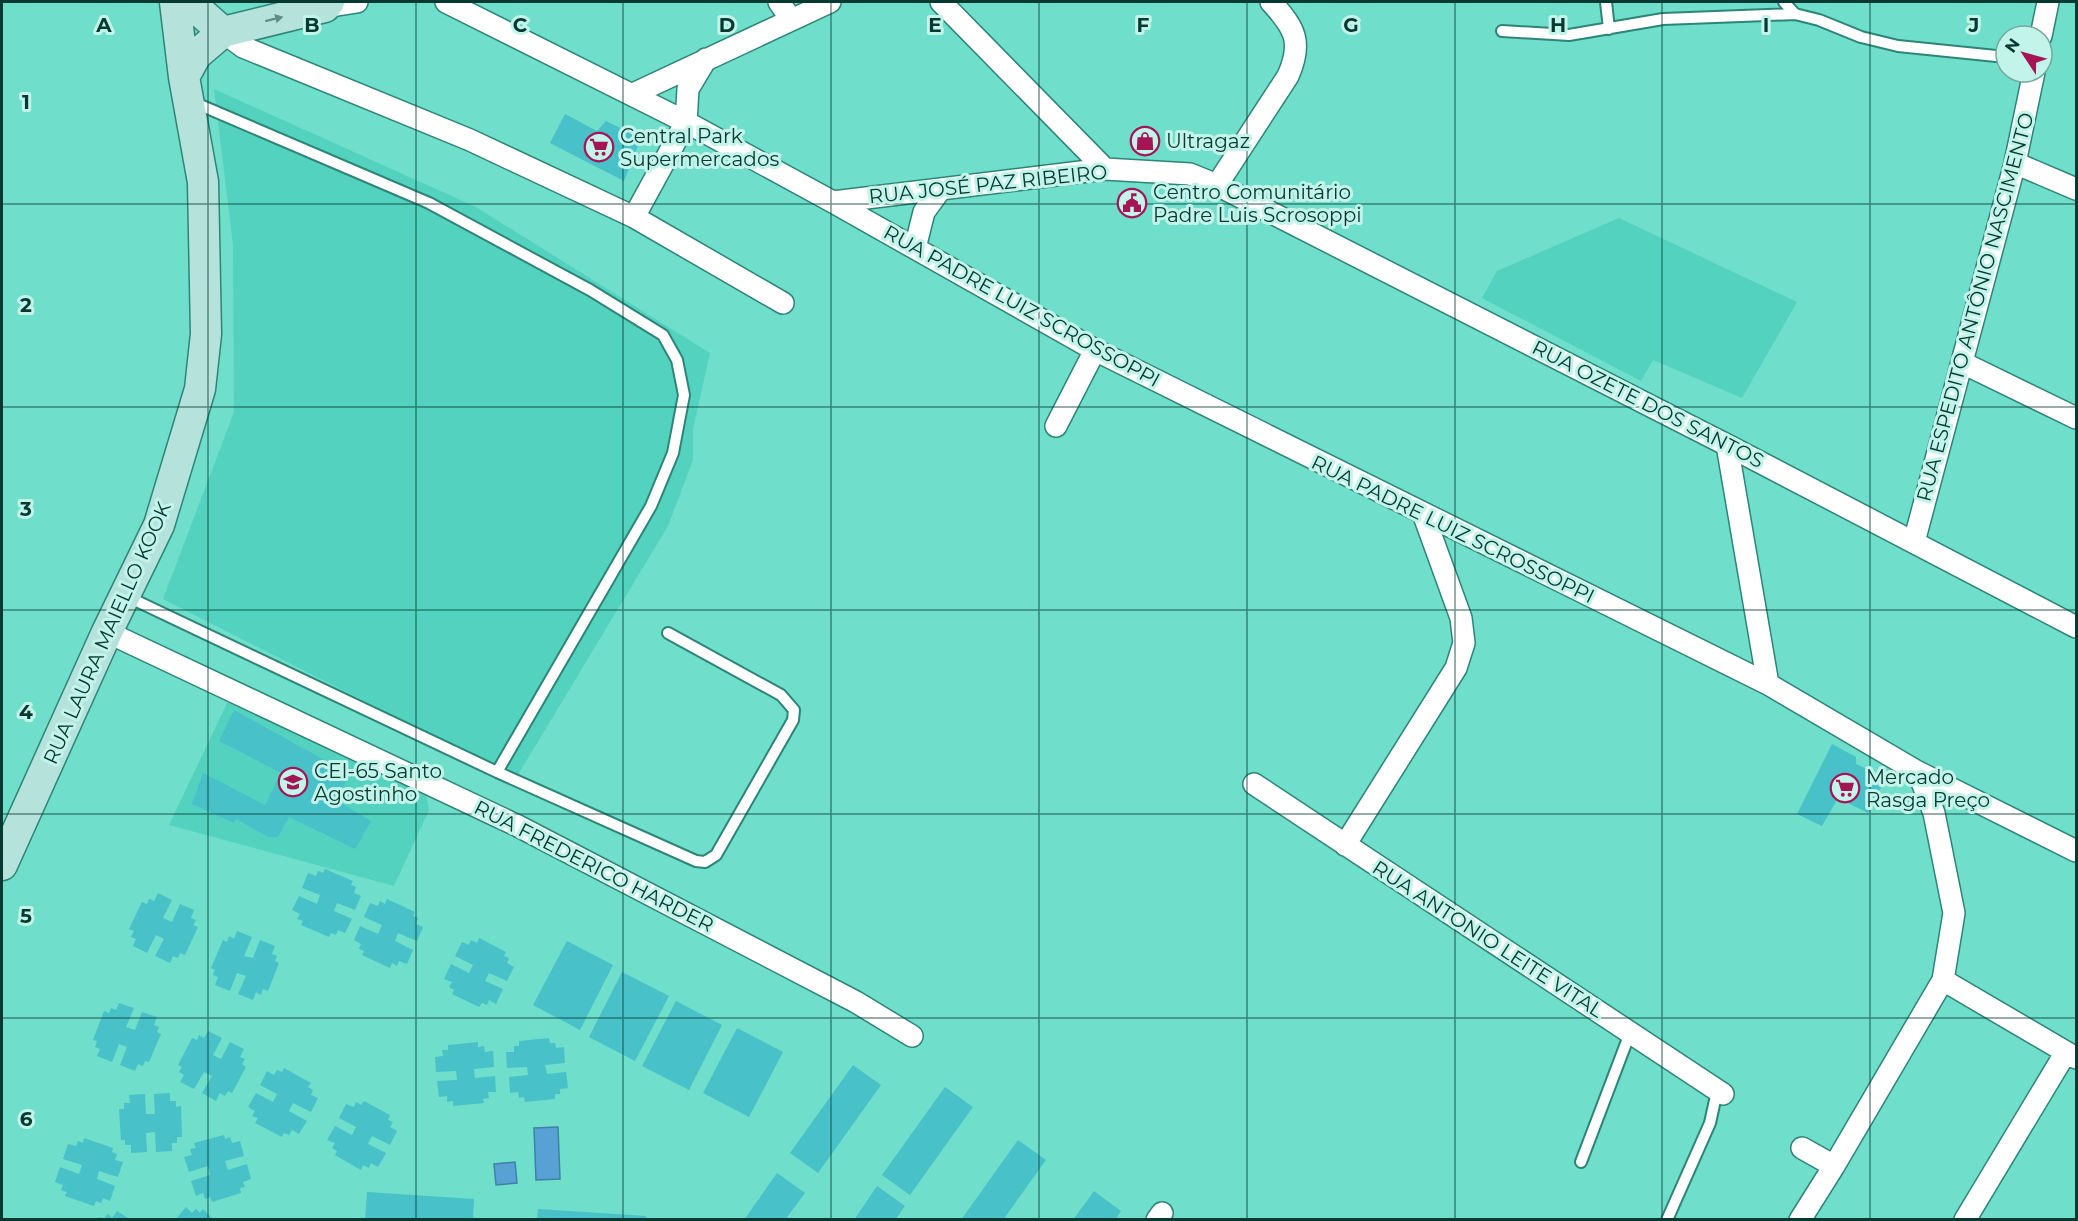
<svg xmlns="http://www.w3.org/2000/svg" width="2078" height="1221" font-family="Montserrat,sans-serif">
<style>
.built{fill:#53d3bf}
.water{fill:#58a1d5;stroke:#3f82a4;stroke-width:1.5}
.building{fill:#48c1c9}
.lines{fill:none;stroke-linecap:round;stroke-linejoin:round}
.service-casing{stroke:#2d8577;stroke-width:14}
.minor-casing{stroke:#2d8577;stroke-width:24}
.secondary-casing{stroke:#2d8577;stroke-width:33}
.service{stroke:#fff;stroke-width:10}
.minor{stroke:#fff;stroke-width:21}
.secondary{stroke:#b6e2dc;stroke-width:30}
.oneway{fill:#5e8e87}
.grid{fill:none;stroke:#053932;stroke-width:1.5;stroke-opacity:0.55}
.labels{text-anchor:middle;stroke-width:6;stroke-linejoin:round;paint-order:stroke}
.poi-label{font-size:20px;fill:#053932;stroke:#c2f4ea;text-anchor:start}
.street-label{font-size:20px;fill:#053932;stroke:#c2f4ea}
.grid-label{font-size:20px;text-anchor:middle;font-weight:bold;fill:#053932;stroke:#c2f4ea;stroke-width:6;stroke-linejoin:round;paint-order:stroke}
</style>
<rect width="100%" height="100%" fill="#6fdecb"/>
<path class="built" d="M 214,89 L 476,207 L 710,353 L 693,429 L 693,460 L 668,526 L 516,778 L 163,599 L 234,412 L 233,245 Z
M 1619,218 L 1797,302 L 1742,398 L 1653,360 L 1641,381 L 1482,298 L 1497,271 Z
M 228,701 L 426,795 L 429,810 L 394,886 L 169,825 Z"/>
<path class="water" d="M 558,1127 L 560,1179 L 536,1180 L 534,1128 Z
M 515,1162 L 517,1183 L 496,1185 L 494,1164 Z"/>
<path class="building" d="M 565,114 L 597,131 L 606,121 L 641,138 L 624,181 L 550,143 Z
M 234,710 L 350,774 L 336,800 L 371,821 L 355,849 L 289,817 L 278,837 L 268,837 L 236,819 L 234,823 L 192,804 L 203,773 L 265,805 L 281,773 L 219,741 Z
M 1832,744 L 1856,757 L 1856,764 L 1886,778 L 1868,813 L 1838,798 L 1822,826 L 1797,814 Z
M 325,869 L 353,881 L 351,885 L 356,887 L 354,893 L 361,896 L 355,910 L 337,903 L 334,911 L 352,919 L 345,933 L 338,930 L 336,935 L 331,933 L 329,937 L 301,925 L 303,921 L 297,919 L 300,914 L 292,910 L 299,896 L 317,904 L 320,895 L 302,888 L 308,873 L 316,876 L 318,871 L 323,873 Z
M 158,893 L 172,900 L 163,918 L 172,922 L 180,904 L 194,910 L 191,918 L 196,920 L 193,925 L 198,927 L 185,955 L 180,953 L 178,958 L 173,956 L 170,963 L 155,956 L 164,939 L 156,935 L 147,953 L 133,946 L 136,939 L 131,937 L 134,931 L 129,929 L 142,902 L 147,904 L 149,899 L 154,901 Z
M 387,899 L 415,912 L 413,916 L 418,918 L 416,924 L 423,927 L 417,941 L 398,933 L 395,941 L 413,950 L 407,964 L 399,961 L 397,966 L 392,963 L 390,968 L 362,955 L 364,951 L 359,949 L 361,944 L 354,940 L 360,926 L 378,934 L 382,925 L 364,917 L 370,903 L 378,906 L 380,901 L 385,904 Z
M 237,931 L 252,937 L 244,956 L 253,958 L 260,940 L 275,946 L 272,954 L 277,956 L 275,961 L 279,963 L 268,991 L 263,989 L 261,995 L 256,992 L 253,1000 L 238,994 L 246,976 L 237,973 L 230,991 L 215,985 L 218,977 L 213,975 L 215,970 L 211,968 L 223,940 L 227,942 L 229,936 L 234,939 Z
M 479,938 L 506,952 L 504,956 L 509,958 L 507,963 L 514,967 L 507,981 L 489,973 L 485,981 L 503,989 L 496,1004 L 489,1000 L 487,1005 L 482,1003 L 479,1007 L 452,994 L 454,990 L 449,987 L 452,982 L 444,979 L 451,964 L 469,973 L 473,965 L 455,956 L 462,942 L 469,945 L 471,940 L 477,943 Z
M 567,941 L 613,965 L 580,1030 L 533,1005 Z
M 622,972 L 669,996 L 635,1061 L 589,1037 Z
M 676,1001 L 722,1025 L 689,1090 L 642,1066 Z
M 119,1003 L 134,1008 L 126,1027 L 135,1030 L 142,1012 L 157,1017 L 154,1025 L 159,1027 L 157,1032 L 161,1034 L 149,1062 L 145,1061 L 143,1066 L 138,1064 L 135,1071 L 120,1065 L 127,1047 L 119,1044 L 112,1062 L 97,1056 L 100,1049 L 95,1047 L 97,1041 L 93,1040 L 104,1011 L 109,1013 L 111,1008 L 116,1010 Z
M 737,1028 L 783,1052 L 749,1117 L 703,1093 Z
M 208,1031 L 222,1038 L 213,1055 L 221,1059 L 230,1042 L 244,1049 L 240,1057 L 245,1059 L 242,1064 L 246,1067 L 232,1093 L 228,1091 L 225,1096 L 220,1093 L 216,1101 L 202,1093 L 212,1076 L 204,1072 L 194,1089 L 180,1082 L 184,1075 L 179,1072 L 182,1067 L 178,1065 L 192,1038 L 197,1040 L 199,1035 L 204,1038 Z
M 549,1038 L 550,1043 L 555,1043 L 556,1048 L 564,1047 L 565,1063 L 545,1065 L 547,1074 L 566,1072 L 568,1088 L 560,1089 L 560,1094 L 555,1094 L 555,1099 L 525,1102 L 524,1097 L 519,1098 L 518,1092 L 510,1093 L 509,1077 L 528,1075 L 527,1067 L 507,1068 L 506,1052 L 514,1052 L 514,1046 L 519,1046 L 519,1041 Z
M 478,1042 L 478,1047 L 484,1046 L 485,1052 L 493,1051 L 494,1067 L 474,1069 L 475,1078 L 495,1076 L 496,1092 L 488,1092 L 489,1098 L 483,1099 L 484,1103 L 453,1106 L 453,1101 L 447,1102 L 447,1096 L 439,1097 L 437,1081 L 457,1080 L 456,1071 L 436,1072 L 435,1057 L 443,1056 L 442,1050 L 448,1050 L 448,1045 Z
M 853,1065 L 881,1085 L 818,1173 L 790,1153 Z
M 284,1068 L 311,1083 L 308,1087 L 313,1090 L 311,1095 L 318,1098 L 311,1112 L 293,1103 L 289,1111 L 307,1121 L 299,1134 L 292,1130 L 289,1135 L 284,1133 L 282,1137 L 255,1123 L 258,1118 L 252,1116 L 255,1111 L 248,1107 L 256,1093 L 273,1102 L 277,1094 L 260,1085 L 267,1071 L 274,1075 L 277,1070 L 282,1072 Z
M 945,1087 L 973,1107 L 910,1195 L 882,1175 Z
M 170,1093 L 170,1101 L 176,1101 L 176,1107 L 181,1106 L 182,1137 L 177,1137 L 177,1143 L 172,1143 L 172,1151 L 156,1152 L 155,1132 L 146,1133 L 147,1152 L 131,1153 L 131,1145 L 125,1145 L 125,1140 L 121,1140 L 119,1109 L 124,1109 L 124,1103 L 130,1103 L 129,1095 L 145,1094 L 146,1114 L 155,1114 L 154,1094 Z
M 364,1101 L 390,1115 L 388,1120 L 393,1122 L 390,1127 L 397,1131 L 390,1145 L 372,1136 L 368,1144 L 386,1153 L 378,1167 L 371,1163 L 369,1168 L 363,1165 L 361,1170 L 335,1155 L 337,1151 L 332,1148 L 335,1143 L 327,1140 L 335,1126 L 352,1135 L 356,1127 L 339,1118 L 346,1104 L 354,1107 L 356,1102 L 361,1105 Z
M 224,1135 L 225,1139 L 230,1137 L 232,1143 L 240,1141 L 244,1156 L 225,1161 L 228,1170 L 247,1164 L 251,1179 L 243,1182 L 245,1187 L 240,1188 L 241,1193 L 212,1202 L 210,1197 L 205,1199 L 203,1193 L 196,1196 L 191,1181 L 210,1175 L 208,1166 L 189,1172 L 184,1157 L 192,1155 L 190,1149 L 196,1148 L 194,1143 Z
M 84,1138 L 113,1148 L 112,1152 L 117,1154 L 115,1160 L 123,1162 L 118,1177 L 99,1171 L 97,1179 L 115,1186 L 110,1201 L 103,1198 L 101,1203 L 96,1201 L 94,1206 L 65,1196 L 67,1192 L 61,1190 L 63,1185 L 55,1182 L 60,1167 L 79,1174 L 82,1165 L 63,1159 L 68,1144 L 76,1146 L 78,1141 L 83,1143 Z
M 1018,1140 L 1046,1160 L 1003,1220 L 961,1220 Z
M 777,1173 L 805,1193 L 785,1220 L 744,1220 Z
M 877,1186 L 905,1206 L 895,1220 L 854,1220 Z
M 1094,1191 L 1121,1211 L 1115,1220 L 1073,1220 Z
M 367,1192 L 474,1199 L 473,1220 L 365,1220 Z
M 186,1207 L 192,1213 L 196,1209 L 200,1213 L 203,1209 L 214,1220 L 175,1220 Z
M 538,1209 L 646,1216 L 645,1220 L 537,1220 Z
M 117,1211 L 131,1220 L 99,1220 L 100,1217 L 104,1219 L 108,1214 L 112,1218 Z"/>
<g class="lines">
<g class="service-casing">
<path id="service" d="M 1606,2 L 1609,29
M 1784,2 L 1795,14
M 1502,31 L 1569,35 L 1663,19 L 1795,14 L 1819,20 L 1861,37 L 1898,46 L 2006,57
M 193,102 L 429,203 L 590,290 L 663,335 L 677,360 L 684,395 L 673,453 L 651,506 L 497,772
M 126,596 L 497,772 L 696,861 L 705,862 L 716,855 L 793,720 L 794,710 L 781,695 L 668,633
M 1581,1162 L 1630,1033
M 1667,1220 L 1710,1123 L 1717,1091"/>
</g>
<g class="minor-casing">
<path id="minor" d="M 446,2 L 686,122 L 833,202 L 1095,350 L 1768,684 L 1918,772 L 2076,851
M 779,2 L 790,18
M 941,2 L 1105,169
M 325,7 L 357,2
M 223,32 L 243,47 L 470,140 L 634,217 L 783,303
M 2041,36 L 2048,2
M 633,94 L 830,2
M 2015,163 L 2076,189
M 1217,185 L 1288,76 C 1303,42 1295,28 1271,2
M 833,202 L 1105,169 L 1190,174 L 1217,185 L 1727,445 L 2076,627
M 634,217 L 686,122 L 688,89 L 706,59
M 915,248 L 924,212 L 940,190
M 1963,363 L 2076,418
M 1056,426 L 1095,350
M 1727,445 L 1768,684
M 1914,542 L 2015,163 L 2034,72
M 107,632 L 518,826 L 856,1002 L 912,1036
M 1254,784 L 1723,1094
M 1345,845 L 1456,668 L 1464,643 L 1461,618 L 1424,516
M 1943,980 L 2076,1058
M 1802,1148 L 1834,1166
M 1157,1220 L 1162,1213
M 1800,1220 L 1834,1166 L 1943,980 L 1954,913 L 1934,813 L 1918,772
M 1965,1220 L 2066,1052"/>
</g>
<g class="secondary-casing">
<path id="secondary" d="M 189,2 L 223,32
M 184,77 L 196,55 L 223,32 L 325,7 L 329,2
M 2,865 L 107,632 L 159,525 L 200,389 L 206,334 L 203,182 L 184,77 L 175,2"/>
</g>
<use href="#service" class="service"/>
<use href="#minor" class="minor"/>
<use href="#secondary" class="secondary"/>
</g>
<defs><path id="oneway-solid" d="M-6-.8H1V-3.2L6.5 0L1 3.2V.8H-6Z" transform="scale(1.5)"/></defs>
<use class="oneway" href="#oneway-solid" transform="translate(274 19) rotate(-14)"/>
<path class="grid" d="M 208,2 L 208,1220M 416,2 L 416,1220M 623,2 L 623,1220M 831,2 L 831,1220M 1039,2 L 1039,1220M 1247,2 L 1247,1220M 1455,2 L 1455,1220M 1662,2 L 1662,1220M 1870,2 L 1870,1220M 2,204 L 2076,204M 2,407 L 2076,407M 2,610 L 2076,610M 2,814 L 2076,814M 2,1018 L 2076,1018"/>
<defs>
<g id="shop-ring" transform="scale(1.5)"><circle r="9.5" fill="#c2f4ea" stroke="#a51556" stroke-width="1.5"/><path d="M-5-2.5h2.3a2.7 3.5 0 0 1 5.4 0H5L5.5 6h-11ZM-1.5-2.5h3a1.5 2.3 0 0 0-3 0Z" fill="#a51556"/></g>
<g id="supermarket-ring" transform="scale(1.5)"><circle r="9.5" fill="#c2f4ea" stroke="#a51556" stroke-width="1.5"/><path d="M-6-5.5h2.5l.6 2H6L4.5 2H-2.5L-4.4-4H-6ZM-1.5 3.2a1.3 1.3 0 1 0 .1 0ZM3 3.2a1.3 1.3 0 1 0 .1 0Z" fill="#a51556"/></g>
<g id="civic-ring" transform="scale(1.5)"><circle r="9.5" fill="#c2f4ea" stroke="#a51556" stroke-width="1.5"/><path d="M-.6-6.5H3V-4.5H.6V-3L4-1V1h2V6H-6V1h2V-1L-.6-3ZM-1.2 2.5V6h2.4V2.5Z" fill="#a51556"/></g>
<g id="school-ring" transform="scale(1.5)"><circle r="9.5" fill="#c2f4ea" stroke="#a51556" stroke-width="1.5"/><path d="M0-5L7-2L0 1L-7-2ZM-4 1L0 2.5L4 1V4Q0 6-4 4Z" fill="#a51556"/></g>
</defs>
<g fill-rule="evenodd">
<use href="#shop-ring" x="1145" y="141"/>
<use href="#supermarket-ring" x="599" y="147"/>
<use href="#civic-ring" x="1132" y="203"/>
<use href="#school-ring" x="293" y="782"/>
<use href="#supermarket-ring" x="1845" y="788"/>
</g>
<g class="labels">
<g class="poi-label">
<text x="620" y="143">Central Park<tspan x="620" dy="23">Supermercados</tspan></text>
<text x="1166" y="148">Ultragaz</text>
<text x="1153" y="199">Centro Comunitário<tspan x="1153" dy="23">Padre Luis Scrosoppi</tspan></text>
<text x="314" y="778">CEI-65 Santo<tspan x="314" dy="23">Agostinho</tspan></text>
<text x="1866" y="784">Mercado<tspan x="1866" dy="23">Rasga Preço</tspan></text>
</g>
<g class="street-label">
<text transform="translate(988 184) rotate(-6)" y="7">RUA JOSÉ PAZ RIBEIRO</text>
<text transform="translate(1022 306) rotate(29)" y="7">RUA PADRE LUIZ SCROSSOPPI</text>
<text transform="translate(1975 307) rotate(-75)" y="7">RUA ESPEDITO ANTÔNIO NASCIMENTO</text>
<text transform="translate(1648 404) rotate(27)" y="7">RUA OZETE DOS SANTOS</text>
<text transform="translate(1453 529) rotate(26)" y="7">RUA PADRE LUIZ SCROSSOPPI</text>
<text transform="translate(107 633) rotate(-66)" y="7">RUA LAURA MAIELLO KOOK</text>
<text transform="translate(594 866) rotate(27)" y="7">RUA FREDERICO HARDER</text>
<text transform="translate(1488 939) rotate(33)" y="7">RUA ANTONIO LEITE VITAL</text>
</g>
</g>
<g class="grid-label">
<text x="104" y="32">A</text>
<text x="312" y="32">B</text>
<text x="520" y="32">C</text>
<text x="727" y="32">D</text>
<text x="935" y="32">E</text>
<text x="1143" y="32">F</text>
<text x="1351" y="32">G</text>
<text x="1558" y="32">H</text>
<text x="1766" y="32">I</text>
<text x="1974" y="32">J</text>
<text x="26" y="109">1</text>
<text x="26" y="312">2</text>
<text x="26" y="516">3</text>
<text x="26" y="719">4</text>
<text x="26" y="923">5</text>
<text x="26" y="1126">6</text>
</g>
<rect width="2078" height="1221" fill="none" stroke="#053932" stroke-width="6"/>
<g transform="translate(2024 54) rotate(306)"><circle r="28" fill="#c2f4ea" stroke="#76a9a0" stroke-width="1.5"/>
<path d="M0-4.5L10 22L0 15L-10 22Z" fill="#a51556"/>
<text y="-9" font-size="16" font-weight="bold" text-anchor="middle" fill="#053932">N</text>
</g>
</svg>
